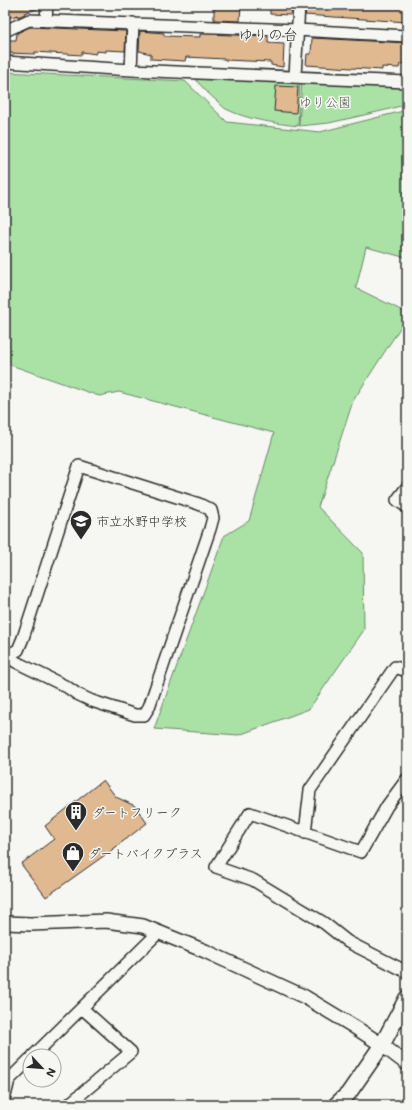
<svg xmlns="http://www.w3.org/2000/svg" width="412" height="1110" font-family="Mali,'Klee One',sans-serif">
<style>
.green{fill:#aae2a6;stroke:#6a8668}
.building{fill:#e0b991;stroke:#2b2b2b}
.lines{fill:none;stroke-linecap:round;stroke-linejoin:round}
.minor-casing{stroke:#2b2b2b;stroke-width:14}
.tertiary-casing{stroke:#2b2b2b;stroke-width:16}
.secondary-casing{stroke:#2b2b2b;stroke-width:18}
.minor{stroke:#f6f6f2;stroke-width:11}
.tertiary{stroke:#f6f6f2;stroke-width:13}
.secondary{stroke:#f6f6f2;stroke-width:15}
.labels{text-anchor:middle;stroke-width:3;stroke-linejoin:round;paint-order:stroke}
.park-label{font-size:13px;fill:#4b594a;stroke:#f6f6f2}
.poi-label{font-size:13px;fill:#2b2b2b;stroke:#f6f6f2;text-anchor:start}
.quarter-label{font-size:15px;fill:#2b2b2b;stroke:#f6f6f2}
</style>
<rect width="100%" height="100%" fill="#f6f6f2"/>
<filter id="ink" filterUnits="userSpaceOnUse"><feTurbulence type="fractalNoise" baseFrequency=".025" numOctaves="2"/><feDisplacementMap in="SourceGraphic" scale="8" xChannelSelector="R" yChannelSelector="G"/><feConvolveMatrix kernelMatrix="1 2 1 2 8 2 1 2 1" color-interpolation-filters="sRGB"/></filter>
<g filter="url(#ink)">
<path class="green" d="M 187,66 L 300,81 L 298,126 C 274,123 248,120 226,109 C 223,107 220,104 217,101 C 205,91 195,80 187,66 Z
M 5,72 L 185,81 L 227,122 L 320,132 L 407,110 L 407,258 L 366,247 L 356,288 L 407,313 L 407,317 L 353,401 L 318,507 L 363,553 L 364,630 L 309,709 L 239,735 L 154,729 L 224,536 L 249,521 L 274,433 L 119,392 L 99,396 L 5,363 Z
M 407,80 L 407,104 L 386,110 L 329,123 L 299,126 L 302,81 Z"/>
<path class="building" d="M 5,5 L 40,5 L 40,8 L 24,13 L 25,14 L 18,17 L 18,15 L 5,19 Z
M 214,5 L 241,5 L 240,21 L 214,20 Z
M 270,5 L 292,5 L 291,15 L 270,14 Z
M 306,5 L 407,5 L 407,22 L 305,15 Z
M 30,27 L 126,31 L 125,51 L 106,50 L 106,52 L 96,51 L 96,54 L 82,52 L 82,55 L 35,52 L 35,54 L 7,53 L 7,40 L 16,40 L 17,33 Z
M 140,31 L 164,33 L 164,36 L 200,37 L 200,34 L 268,36 L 268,43 L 284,44 L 283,67 L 271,65 L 271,62 L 225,60 L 225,59 L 186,57 L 185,61 L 151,59 L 151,54 L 139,51 Z
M 312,38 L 407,43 L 406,64 L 400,64 L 399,68 L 382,67 L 382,70 L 306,65 L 307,54 L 311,54 Z
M 276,86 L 298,87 L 296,113 L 274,111 Z
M 103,780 L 116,797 L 135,806 L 147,823 L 112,850 L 46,897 L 21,864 L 54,839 L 45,826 Z"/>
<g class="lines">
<g class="minor-casing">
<path id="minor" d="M 46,21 L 47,5
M 5,31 L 29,20 L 297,30 L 407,36
M 5,62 L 131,70 L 407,82
M 131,70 L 133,23
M 295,76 L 299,5
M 407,487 L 397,500 L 407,507
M 5,653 L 16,662 L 67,687 L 77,694 L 92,701 L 135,715 L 144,715 L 149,707 L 210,529 L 213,518 L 211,510 L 199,504 L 79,466 L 23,638 L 18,650 L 8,655
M 407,779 L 387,806 L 361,852 L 250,813 L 216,867 L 253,880 L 324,923 L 348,942 L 407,972
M 305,833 L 310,790 L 395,667 L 407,671
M 33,1056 L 159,932
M 5,1096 L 9,1080 L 30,1059
M 68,1105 L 131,1052 L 83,1009"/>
</g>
<g class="tertiary-casing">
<path id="tertiary" d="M 5,923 L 31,924 L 106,921 L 143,926 L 205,951 L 305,997 L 353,1026 L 382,1045 L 407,1064"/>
</g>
<g class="secondary-casing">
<path id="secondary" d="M 336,1105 L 348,1094 L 382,1045 L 407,998"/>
</g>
<use href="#minor" class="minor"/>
<use href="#tertiary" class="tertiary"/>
<use href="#secondary" class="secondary"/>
</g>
</g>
<defs>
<g id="school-pin" transform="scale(1.15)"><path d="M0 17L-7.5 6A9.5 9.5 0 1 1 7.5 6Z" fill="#2b2b2b" stroke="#f6f6f2"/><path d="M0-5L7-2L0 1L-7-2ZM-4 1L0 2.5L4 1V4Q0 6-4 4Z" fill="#fff"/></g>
<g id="building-pin" transform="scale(1.15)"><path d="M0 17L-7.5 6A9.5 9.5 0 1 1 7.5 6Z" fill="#2b2b2b" stroke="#f6f6f2"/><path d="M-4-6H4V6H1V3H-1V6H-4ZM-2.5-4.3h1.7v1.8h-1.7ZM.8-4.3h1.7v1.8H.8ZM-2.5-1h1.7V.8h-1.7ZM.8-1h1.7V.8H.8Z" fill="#fff"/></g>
<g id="shop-pin" transform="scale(1.15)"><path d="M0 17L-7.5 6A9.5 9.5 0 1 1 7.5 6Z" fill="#2b2b2b" stroke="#f6f6f2"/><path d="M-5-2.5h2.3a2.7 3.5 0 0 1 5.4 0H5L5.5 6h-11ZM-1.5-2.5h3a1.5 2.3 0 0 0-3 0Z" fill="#fff"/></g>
</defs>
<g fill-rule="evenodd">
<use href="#school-pin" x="81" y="521"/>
<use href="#building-pin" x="76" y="812"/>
<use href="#shop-pin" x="73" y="853"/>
</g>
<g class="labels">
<g class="park-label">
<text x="325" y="107">ゆり公園</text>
</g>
<g class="poi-label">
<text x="96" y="526">市立水野中学校</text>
<text x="92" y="817">ダートフリーク</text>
<text x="88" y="858">ダートバイクプラス</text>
</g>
<g class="quarter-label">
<text x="268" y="40">ゆりの台</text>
</g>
</g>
<rect width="412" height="1110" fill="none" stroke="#f6f6f2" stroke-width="20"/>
<rect x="10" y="10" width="392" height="1090" fill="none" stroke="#2b2b2b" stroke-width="1.5" filter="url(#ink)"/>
<g transform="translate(42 1068) rotate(116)"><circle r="19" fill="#f6f6f2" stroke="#a5a5a2"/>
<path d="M0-3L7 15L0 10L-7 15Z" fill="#2b2b2b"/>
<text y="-6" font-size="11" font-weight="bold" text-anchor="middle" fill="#2b2b2b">N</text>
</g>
</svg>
